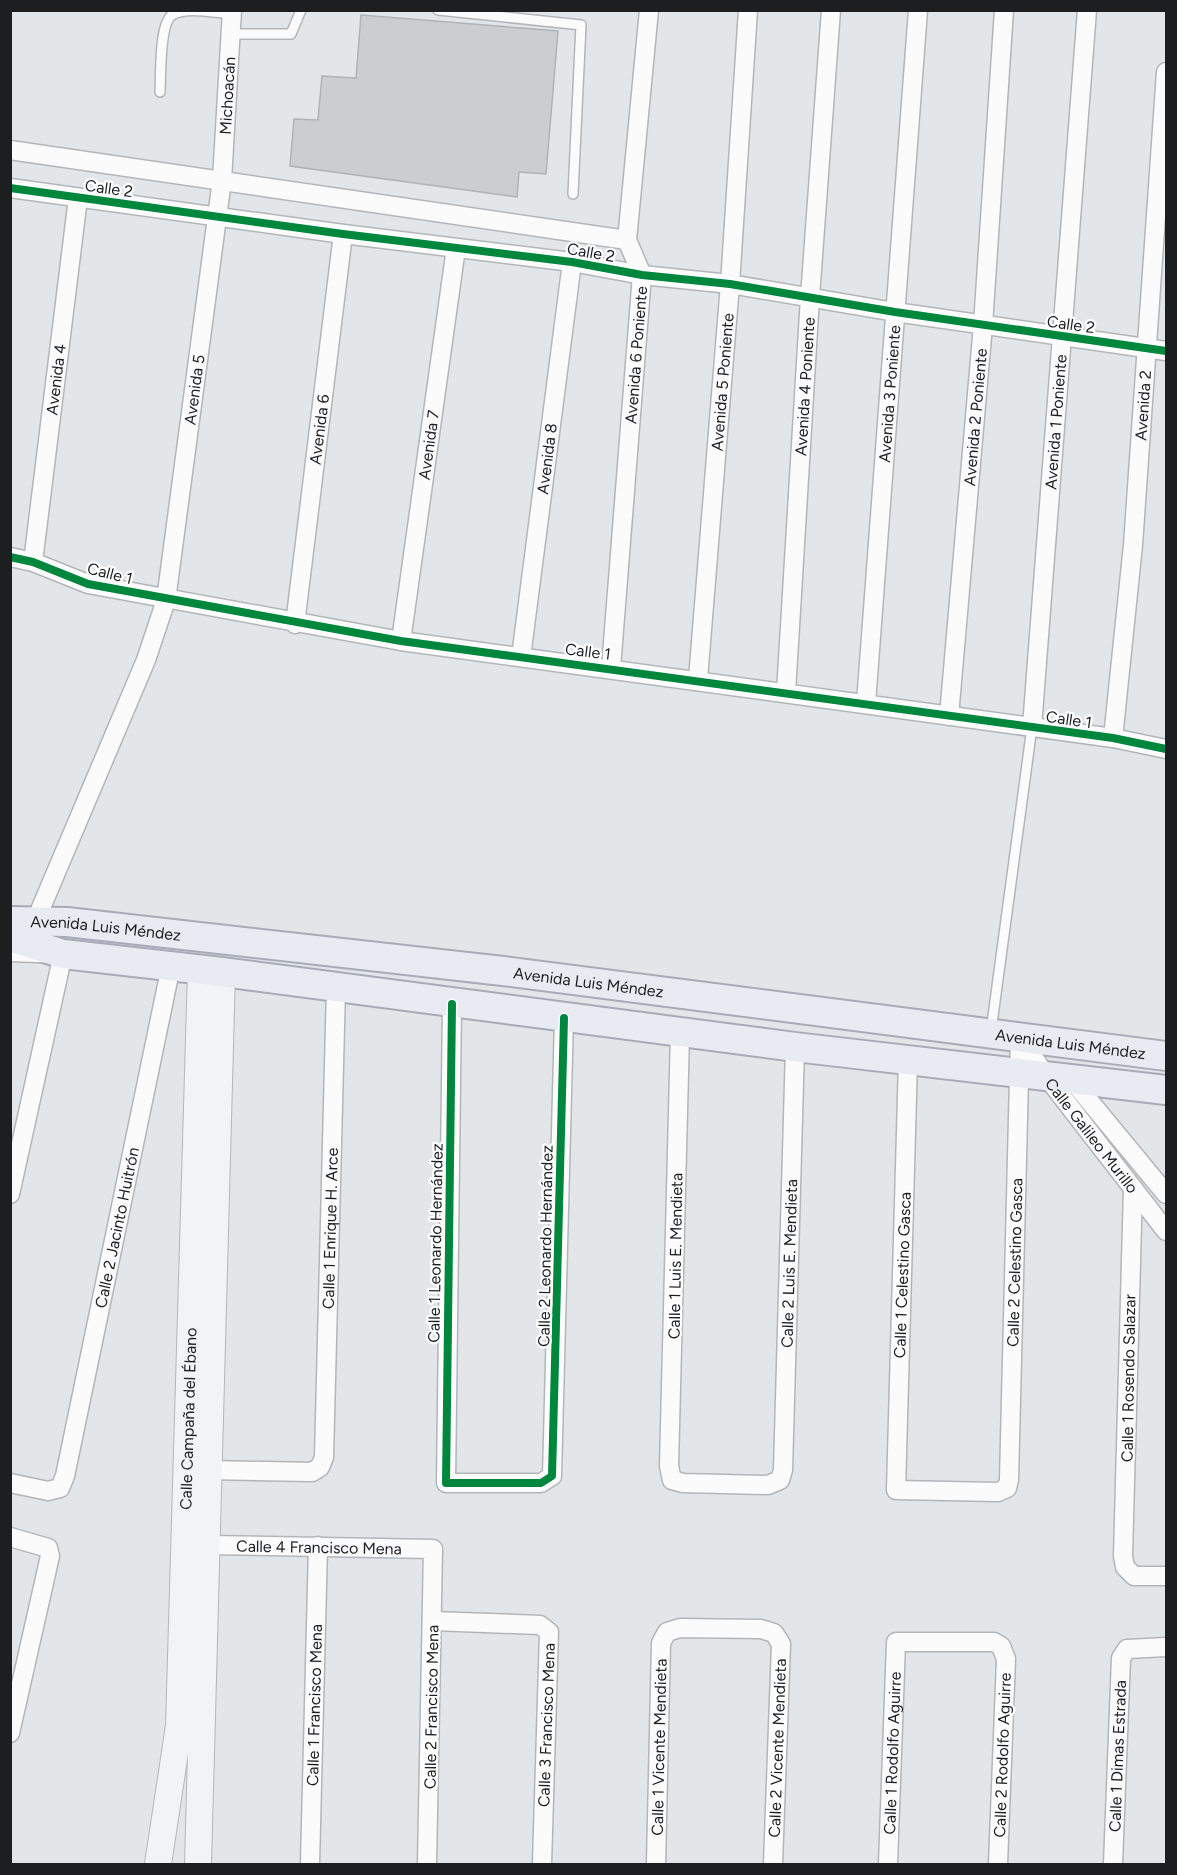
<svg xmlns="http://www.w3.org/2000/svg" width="1177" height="1875" font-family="Figtree,sans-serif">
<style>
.building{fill:#cbced0;stroke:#b0b3b5;stroke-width:1.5}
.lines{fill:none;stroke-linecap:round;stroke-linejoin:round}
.lane-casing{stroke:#b3b6b9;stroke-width:12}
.street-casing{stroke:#b3b6b9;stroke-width:21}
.secondary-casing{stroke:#b3b6b9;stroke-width:28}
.primary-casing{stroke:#a6abb7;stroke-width:32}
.lane{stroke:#fbfbfc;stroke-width:9}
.street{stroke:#fbfbfc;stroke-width:18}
.secondary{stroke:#f1f3f7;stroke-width:26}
.primary{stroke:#e8ebf2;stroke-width:28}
.cycleway-casing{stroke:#fff;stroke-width:11}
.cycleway{stroke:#00873e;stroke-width:8}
.labels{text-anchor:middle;stroke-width:4.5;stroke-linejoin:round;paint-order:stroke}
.street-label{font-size:16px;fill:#1c1e20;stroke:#fff}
</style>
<rect width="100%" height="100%" fill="#e2e6e9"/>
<path class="building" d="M 361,15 L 558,31 L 546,174 L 519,172 L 517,197 L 290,166 L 294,119 L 318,120 L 322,76 L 356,78 Z"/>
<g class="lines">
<g class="lane-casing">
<path id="lane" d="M 438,10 L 581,25 L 573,194
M 230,34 L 291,34 L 301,10
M 160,92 C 161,76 159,24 172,15 C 187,6 215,13 232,14
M 991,1031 L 1032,727"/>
</g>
<g class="street-casing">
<g id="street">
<path d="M 10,150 L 627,240"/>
<path d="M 10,188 L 343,234 L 572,262 L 642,275 L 730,284 L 895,312 L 1166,351"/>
<path d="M 10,557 L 33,562 L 88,584 L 401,641 L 1113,738 L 1166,749"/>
<path id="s1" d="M 33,562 L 78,198"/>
<path id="s2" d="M 295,624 L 343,234"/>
<path id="s3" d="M 401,641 L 456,248"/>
<path id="s4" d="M 521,657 L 572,262"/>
<path id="s5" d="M 611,668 L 642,275 L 627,240 L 649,10"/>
<path id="s6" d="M 698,679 L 730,284 L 748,10"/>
<path id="s7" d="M 786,692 L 810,297 L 831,10"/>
<path id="s8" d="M 866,703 L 918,10"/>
<path id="s9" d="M 949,716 L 983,325 L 1004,10"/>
<path id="s10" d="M 1032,727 L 1087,10"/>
<path id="s11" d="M 1113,738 L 1133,545 L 1166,72"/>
<path id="s12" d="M 35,922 L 146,660 L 166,600 L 222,180 L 232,10"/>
<path d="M 10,952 L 63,954 L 10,1194"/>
<path d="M 452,1004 L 446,1483 L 541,1483 L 552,1476 L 564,1018"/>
<path id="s13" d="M 680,1033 L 669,1466 L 672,1480 L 683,1483 L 768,1485 L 780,1480 L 783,1470 L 795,1047"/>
<path id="s14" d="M 1020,1037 L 1046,1076 L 1166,1231"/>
<path id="s15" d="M 908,1060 L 896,1490 L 998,1492 L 1007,1488 L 1009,1480 L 1020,1037"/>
<path d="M 1072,1080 L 1166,1194"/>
<path d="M 1133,1188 L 1123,1556 L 1125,1567 L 1134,1576 L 1166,1576"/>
<path id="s16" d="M 209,1470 L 312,1472 L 320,1467 L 324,1457 L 336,987"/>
<path id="s17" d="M 10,1483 L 48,1491 L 60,1488 L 65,1476 L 171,966"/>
<path d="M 10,1537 L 48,1548 L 50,1556 L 10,1733"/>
<path id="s18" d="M 207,1545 L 433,1549 L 427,1864"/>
<path d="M 433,1621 L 540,1625 L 549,1632 L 542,1864"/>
<path id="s19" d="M 310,1864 L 318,1546"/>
<path id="s20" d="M 656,1864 L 661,1643 L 667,1632 L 680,1628 L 761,1629 L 774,1633 L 781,1644 L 773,1864"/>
<path id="s21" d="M 888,1864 L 896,1642 L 994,1642 L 1001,1646 L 1006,1659 L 998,1864"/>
<path id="s22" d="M 1113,1864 L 1121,1658 L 1127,1649 L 1166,1647"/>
</g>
</g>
<g class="secondary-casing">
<g id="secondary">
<path id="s23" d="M 158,1864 L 179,1726 L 201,970"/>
<path d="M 198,1864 L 222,972"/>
</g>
</g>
<g class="primary-casing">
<g id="primary">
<path id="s24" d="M 10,921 L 67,922 L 503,971 L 1166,1056"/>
<path d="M 10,937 L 63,954 L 222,972 L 795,1047 L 1166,1090"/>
</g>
</g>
<use href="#lane" class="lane"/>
<use href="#street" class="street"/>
<use href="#secondary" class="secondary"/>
<use href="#primary" class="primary"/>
<g class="cycleway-casing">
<path id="cycleway" d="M 10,188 L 343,234 L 572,262 L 642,275 L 730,284 L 895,312 L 1166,351
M 10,557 L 33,562 L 88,584 L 401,641 L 1113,738 L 1166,749
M 452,1004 L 446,1483 L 541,1483 L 552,1476 L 564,1018"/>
</g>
<use href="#cycleway" class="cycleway"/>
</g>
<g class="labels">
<g class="street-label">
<text dy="6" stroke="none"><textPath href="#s12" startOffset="856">Michoacán</textPath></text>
<text transform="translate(109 188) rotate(8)" y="6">Calle 2</text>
<text transform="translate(591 252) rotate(10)" y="6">Calle 2</text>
<text transform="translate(1071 324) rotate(8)" y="6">Calle 2</text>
<text dy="6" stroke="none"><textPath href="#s5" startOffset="314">Avenida 6 Poniente</textPath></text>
<text dy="6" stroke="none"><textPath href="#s1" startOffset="184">Avenida 4</textPath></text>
<text dy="6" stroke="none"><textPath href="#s6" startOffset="298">Avenida 5 Poniente</textPath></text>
<text dy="6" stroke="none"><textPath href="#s7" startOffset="306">Avenida 4 Poniente</textPath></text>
<text dy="6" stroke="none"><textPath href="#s12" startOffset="560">Avenida 5</textPath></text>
<text dy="6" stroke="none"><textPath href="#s8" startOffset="310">Avenida 3 Poniente</textPath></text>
<text dy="6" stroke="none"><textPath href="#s11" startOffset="334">Avenida 2</textPath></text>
<text dy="6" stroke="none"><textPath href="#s9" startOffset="300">Avenida 2 Poniente</textPath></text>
<text dy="6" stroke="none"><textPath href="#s10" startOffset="306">Avenida 1 Poniente</textPath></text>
<text dy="6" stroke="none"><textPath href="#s2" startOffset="196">Avenida 6</textPath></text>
<text dy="6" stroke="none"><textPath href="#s3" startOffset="198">Avenida 7</textPath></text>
<text dy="6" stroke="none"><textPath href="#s4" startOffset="200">Avenida 8</textPath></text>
<text transform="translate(110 573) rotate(14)" y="6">Calle 1</text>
<text transform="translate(588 651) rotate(7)" y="6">Calle 1</text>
<text transform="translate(1069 719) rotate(8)" y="6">Calle 1</text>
<text dy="6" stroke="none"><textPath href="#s24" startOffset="96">Avenida Luis Méndez</textPath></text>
<text dy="6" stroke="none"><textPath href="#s24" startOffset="582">Avenida Luis Méndez</textPath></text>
<text dy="6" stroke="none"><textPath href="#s24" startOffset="1068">Avenida Luis Méndez</textPath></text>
<text dy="6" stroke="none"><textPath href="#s14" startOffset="122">Calle Galileo Murillo</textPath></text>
<text dy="6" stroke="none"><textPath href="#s17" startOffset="318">Calle 2 Jacinto Huitrón</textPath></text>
<text dy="6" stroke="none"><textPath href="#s16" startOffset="352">Calle 1 Enrique H. Arce</textPath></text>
<text transform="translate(435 1243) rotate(-89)" y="6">Calle 1 Leonardo Hernández</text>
<text transform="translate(545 1246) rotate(-89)" y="6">Calle 2 Leonardo Hernández</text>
<text transform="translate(675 1256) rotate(-89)" y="6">Calle 1 Luis E. Mendieta</text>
<text dy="6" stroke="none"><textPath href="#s15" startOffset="768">Calle 2 Celestino Gasca</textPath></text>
<text dy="6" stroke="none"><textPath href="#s13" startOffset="774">Calle 2 Luis E. Mendieta</textPath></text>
<text transform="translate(902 1275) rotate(-88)" y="6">Calle 1 Celestino Gasca</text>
<text transform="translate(1128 1378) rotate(-89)" y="6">Calle 1 Rosendo Salazar</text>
<text dy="6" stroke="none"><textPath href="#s23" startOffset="447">Calle Campaña del Ébano</textPath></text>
<text dy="6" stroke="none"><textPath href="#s18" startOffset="112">Calle 4 Francisco Mena</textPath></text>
<text dy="6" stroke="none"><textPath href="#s19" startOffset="159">Calle 1 Francisco Mena</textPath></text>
<text transform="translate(431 1707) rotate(-89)" y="6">Calle 2 Francisco Mena</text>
<text transform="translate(546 1725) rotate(-88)" y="6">Calle 3 Francisco Mena</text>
<text dy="6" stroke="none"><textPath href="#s20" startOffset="117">Calle 1 Vicente Mendieta</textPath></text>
<text transform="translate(777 1748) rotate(-88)" y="6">Calle 2 Vicente Mendieta</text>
<text dy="6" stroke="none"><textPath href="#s21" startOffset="111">Calle 1 Rodolfo Aguirre</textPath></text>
<text transform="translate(1002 1755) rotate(-88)" y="6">Calle 2 Rodolfo Aguirre</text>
<text dy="6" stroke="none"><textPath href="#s22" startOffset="108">Calle 1 Dimas Estrada</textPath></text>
</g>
</g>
<rect width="1177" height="1875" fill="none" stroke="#1c1e20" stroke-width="24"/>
</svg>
